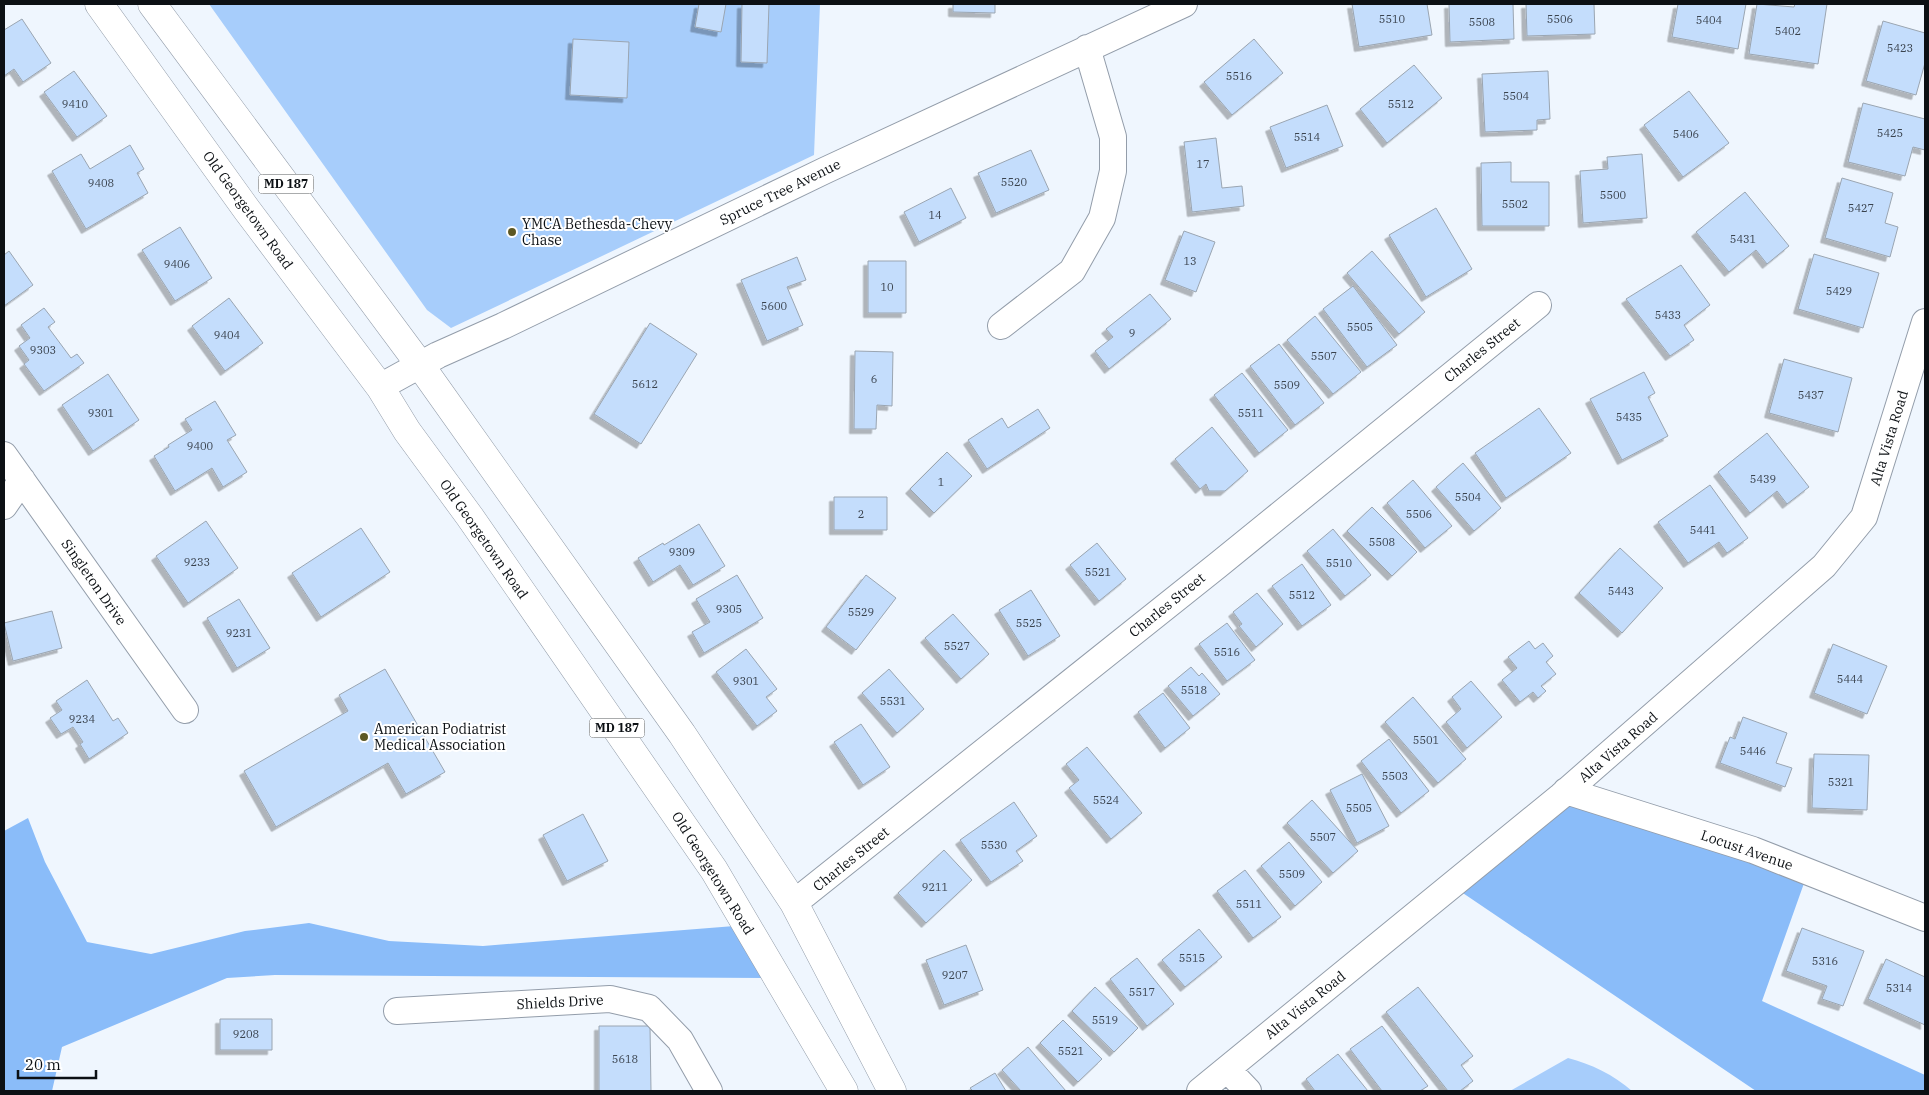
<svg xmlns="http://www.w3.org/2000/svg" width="1929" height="1095" font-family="'IBM Plex Serif',serif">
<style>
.green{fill:#a7cdfb}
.forest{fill:#8abcf9}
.building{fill:#c4ddfc;stroke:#9aa5b1;filter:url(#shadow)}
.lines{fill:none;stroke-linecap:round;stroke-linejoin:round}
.minor-casing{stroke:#939daa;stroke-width:28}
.primary-casing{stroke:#939daa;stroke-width:29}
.minor{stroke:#fff;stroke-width:26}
.primary{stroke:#fff;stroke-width:28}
.poi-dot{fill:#5d5824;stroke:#fff;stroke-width:2}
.labels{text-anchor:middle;stroke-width:4;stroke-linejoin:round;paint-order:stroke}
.number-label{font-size:11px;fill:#3a434e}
.shield{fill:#fff;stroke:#55585a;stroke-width:1}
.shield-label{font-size:12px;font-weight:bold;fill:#0c1014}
.street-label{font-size:14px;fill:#0c1014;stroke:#fff}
.poi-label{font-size:14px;fill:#0c1014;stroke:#fff;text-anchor:start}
</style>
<defs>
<filter id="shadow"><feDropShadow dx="-4.5" dy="4.5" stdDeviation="0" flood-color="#0004"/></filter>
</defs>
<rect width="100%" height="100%" fill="#eff6fe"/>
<path class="green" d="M 209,4 L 820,4 L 814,155 L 451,328 L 427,310 Z
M 1568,1058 C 1591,1064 1614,1075 1632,1091 L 1510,1091 Z"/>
<path class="forest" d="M 1561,796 L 1808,872 L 1762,1001 L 1925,1075 L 1925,1091 L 1756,1091 L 1451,885 Z
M 28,818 L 45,862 L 87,942 L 151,954 L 245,931 L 309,923 L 389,941 L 483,946 L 747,925 L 777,978 L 275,975 L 227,978 L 62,1047 L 52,1091 L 4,1091 L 4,831 Z"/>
<path class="building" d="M 699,4 L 726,4 L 721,32 L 695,27 Z
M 742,4 L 769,4 L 767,63 L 741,62 Z
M 953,4 L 995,4 L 995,13 L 953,12 Z
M 1352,4 L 1427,4 L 1432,35 L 1359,47 Z
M 1449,4 L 1513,4 L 1514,39 L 1450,42 Z
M 1526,4 L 1594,4 L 1595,34 L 1527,36 Z
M 1678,4 L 1746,4 L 1738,49 L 1672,37 Z
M 1757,4 L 1794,7 L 1795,4 L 1827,4 L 1818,64 L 1749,54 Z
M 22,19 L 51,63 L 23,82 L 14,69 L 4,76 L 4,30 Z
M 1883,21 L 1925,33 L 1925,63 L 1916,95 L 1866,81 Z
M 573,39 L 629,42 L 627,98 L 570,95 Z
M 1254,39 L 1283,73 L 1232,115 L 1204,82 Z
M 1414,65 L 1442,98 L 1387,143 L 1360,109 Z
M 74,71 L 107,116 L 77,137 L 44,92 Z
M 1548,71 L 1550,119 L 1537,120 L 1537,130 L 1485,132 L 1482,74 Z
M 1689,91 L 1729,143 L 1683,177 L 1644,125 Z
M 1863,103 L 1925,119 L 1925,150 L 1913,147 L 1905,176 L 1848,162 Z
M 1327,105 L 1343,146 L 1286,168 L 1270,127 Z
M 1216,138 L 1222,188 L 1242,186 L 1244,206 L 1192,212 L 1184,142 Z
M 130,145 L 144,169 L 137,173 L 148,193 L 86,229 L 52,171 L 81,154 L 90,169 Z
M 1031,150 L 1049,190 L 996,213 L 978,173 Z
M 1642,154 L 1647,218 L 1583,223 L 1580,171 L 1608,169 L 1607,157 Z
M 1511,162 L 1511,182 L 1549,182 L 1549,226 L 1482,226 L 1481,163 Z
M 1842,178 L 1893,193 L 1885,223 L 1898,227 L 1890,257 L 1825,238 Z
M 951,188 L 966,218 L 919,242 L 904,212 Z
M 1745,192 L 1789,246 L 1767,264 L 1756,250 L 1729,272 L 1696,232 Z
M 1436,208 L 1472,269 L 1426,297 L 1389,235 Z
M 180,227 L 212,278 L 175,301 L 142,250 Z
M 1184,231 L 1215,242 L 1196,292 L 1165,280 Z
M 9,251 L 33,285 L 4,306 L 4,255 Z
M 1372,251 L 1425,312 L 1399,334 L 1347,273 Z
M 1814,254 L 1879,273 L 1863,328 L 1798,309 Z
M 797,257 L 806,280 L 787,287 L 803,325 L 767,341 L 741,280 Z
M 868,261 L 906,261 L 906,313 L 868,313 Z
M 1681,265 L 1710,305 L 1684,325 L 1694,340 L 1670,356 L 1626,299 Z
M 1353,286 L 1397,345 L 1367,367 L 1323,309 Z
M 1150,294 L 1171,319 L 1109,369 L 1095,351 L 1113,337 L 1106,329 Z
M 229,298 L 263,343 L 225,371 L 192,326 Z
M 44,308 L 55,322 L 48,327 L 71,358 L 77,354 L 84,363 L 44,391 L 24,364 L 29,360 L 19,346 L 30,338 L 21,325 Z
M 1315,316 L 1361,372 L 1333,394 L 1287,340 Z
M 650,323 L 697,354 L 641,444 L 594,414 Z
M 1279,344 L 1324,403 L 1295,425 L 1250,366 Z
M 855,351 L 893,352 L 892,406 L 877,405 L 876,429 L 854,429 Z
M 1784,359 L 1852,378 L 1838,432 L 1769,413 Z
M 1644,372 L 1655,393 L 1648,397 L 1668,436 L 1622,460 L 1590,399 Z
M 1242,373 L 1288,430 L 1259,453 L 1214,395 Z
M 108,374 L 139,420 L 93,451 L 62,405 Z
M 215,401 L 236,435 L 227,440 L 247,472 L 223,487 L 212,468 L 175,491 L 154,456 L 169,447 L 168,445 L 192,430 L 185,419 Z
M 1539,408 L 1571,453 L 1506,498 L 1475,453 Z
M 1038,409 L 1050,428 L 987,469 L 968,440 L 1002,418 L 1008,428 Z
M 1212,427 L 1248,471 L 1225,491 L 1209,491 L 1206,484 L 1200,489 L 1175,459 Z
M 1767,433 L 1809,487 L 1787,504 L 1777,491 L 1750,513 L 1718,472 Z
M 947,452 L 972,476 L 934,513 L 910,489 Z
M 1463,463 L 1501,508 L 1474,531 L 1436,487 Z
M 1413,480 L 1452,526 L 1425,548 L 1387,503 Z
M 1710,485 L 1748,538 L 1727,553 L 1719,542 L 1688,563 L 1658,522 Z
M 834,497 L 887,497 L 887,530 L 834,530 Z
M 1372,507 L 1417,552 L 1392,576 L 1347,531 Z
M 206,521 L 238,568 L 188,603 L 156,556 Z
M 699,524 L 725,566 L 693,585 L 680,565 L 653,582 L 638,558 L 663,543 L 664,545 Z
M 361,528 L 390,572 L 321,617 L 292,573 Z
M 1333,529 L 1371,575 L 1345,596 L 1307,551 Z
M 1097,543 L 1126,579 L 1099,601 L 1070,565 Z
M 1620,548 L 1663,588 L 1622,633 L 1579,593 Z
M 1302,564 L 1331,605 L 1302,626 L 1272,586 Z
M 737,575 L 763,618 L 704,653 L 692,632 L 710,622 L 696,599 Z
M 866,575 L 896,598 L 856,650 L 826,627 Z
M 1031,590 L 1060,636 L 1028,656 L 999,610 Z
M 1257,593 L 1283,624 L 1256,647 L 1239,626 L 1242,624 L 1233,612 Z
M 239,599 L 270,648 L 237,668 L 207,618 Z
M 52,611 L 62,648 L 13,661 L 4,623 Z
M 953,614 L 989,654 L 961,679 L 925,638 Z
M 1227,623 L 1255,660 L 1227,681 L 1199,644 Z
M 1529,641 L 1535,649 L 1543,643 L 1553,656 L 1546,662 L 1556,674 L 1541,686 L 1546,691 L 1538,698 L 1533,692 L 1520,702 L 1502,680 L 1517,668 L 1508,657 Z
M 1833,644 L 1887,666 L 1867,714 L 1814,693 Z
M 746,649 L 777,689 L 766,697 L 777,711 L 757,726 L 716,672 Z
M 1191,667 L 1199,676 L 1202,673 L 1220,694 L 1193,716 L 1168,686 Z
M 385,669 L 445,772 L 406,794 L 388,763 L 276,827 L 244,771 L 348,711 L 339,695 Z
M 889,669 L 924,709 L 897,733 L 862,693 Z
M 87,680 L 113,721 L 118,718 L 128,733 L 89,759 L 80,744 L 83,742 L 73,727 L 61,734 L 50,718 L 62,710 L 56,701 Z
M 1471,681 L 1502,717 L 1467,748 L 1446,722 L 1461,709 L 1452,697 Z
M 1163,693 L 1190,728 L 1165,748 L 1138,712 Z
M 1413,697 L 1466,759 L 1438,783 L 1385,722 Z
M 1743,717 L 1787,733 L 1776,763 L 1792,768 L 1785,787 L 1720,763 L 1730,737 L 1735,739 Z
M 861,724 L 890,767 L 863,785 L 834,742 Z
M 1389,739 L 1429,791 L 1401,813 L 1361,761 Z
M 1087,747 L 1142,813 L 1111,839 L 1069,788 L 1079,780 L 1066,764 Z
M 1814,754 L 1869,755 L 1867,810 L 1812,808 Z
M 1362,774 L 1389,826 L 1357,843 L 1330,790 Z
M 1312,800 L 1358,851 L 1333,873 L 1287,823 Z
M 1014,802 L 1037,836 L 1016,851 L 1023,861 L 991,882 L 960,840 Z
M 583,814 L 608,861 L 567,881 L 543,835 Z
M 1289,842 L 1322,882 L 1295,906 L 1261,866 Z
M 944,850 L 972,880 L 926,923 L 898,893 Z
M 1245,870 L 1281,917 L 1253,938 L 1217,891 Z
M 1802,928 L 1864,951 L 1843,1006 L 1822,999 L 1827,986 L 1786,971 Z
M 1199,929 L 1222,957 L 1185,987 L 1162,960 Z
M 966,945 L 983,990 L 944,1005 L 926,960 Z
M 1137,958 L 1174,1004 L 1147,1026 L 1110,979 Z
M 1886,959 L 1925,977 L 1925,1025 L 1868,999 Z
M 1095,987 L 1138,1028 L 1114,1052 L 1072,1011 Z
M 1418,987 L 1473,1056 L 1461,1065 L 1473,1081 L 1460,1091 L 1448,1091 L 1386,1012 Z
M 220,1019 L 272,1019 L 272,1050 L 220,1050 Z
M 1063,1020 L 1102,1059 L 1078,1082 L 1040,1043 Z
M 599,1026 L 650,1026 L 651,1091 L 599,1091 Z
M 1382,1026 L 1428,1086 L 1420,1091 L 1382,1091 L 1350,1049 Z
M 1028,1047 L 1066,1091 L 1021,1091 L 1002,1070 Z
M 1338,1054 L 1368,1091 L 1315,1091 L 1306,1079 Z
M 995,1073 L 1006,1091 L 973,1091 L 970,1088 Z"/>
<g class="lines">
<g class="minor-casing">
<path id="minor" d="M 1001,326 L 1072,271 L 1102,218 L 1113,171 L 1113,137 L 1087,48
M 380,387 L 438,355 L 503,326 L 826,170 L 1184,4
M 4,455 L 185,710
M 4,506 L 22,480
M 1566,791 L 1753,850 L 1925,918
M 794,903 L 1218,565 L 1538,305
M 397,1011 L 610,999 L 649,1008 L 680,1040 L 709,1091
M 1227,1069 L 1248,1091
M 1200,1091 L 1561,796 L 1824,566 L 1864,517 L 1925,322"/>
</g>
<g class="primary-casing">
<path id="primary" d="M 99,4 L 247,210 L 380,387 L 407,431 L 470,517 L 714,870 L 844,1091
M 152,4 L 420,365 L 682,734 L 794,903 L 892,1091"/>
</g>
<use href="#minor" class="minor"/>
<use href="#primary" class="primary"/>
</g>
<g class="poi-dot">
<circle cx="512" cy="232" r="5"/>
<circle cx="364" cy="737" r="5"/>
</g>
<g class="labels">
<g class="number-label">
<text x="1392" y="23">5510</text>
<text x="1560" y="23">5506</text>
<text x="1709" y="24">5404</text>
<text x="1482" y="26">5508</text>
<text x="1788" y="35">5402</text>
<text x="1900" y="52">5423</text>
<text x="1239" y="80">5516</text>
<text x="1516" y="100">5504</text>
<text x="75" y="108">9410</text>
<text x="1401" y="108">5512</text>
<text x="1890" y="137">5425</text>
<text x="1686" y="138">5406</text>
<text x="1307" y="141">5514</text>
<text x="1203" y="168">17</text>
<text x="1014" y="186">5520</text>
<text x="101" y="187">9408</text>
<text x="1613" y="199">5500</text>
<text x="1515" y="208">5502</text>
<text x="1861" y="212">5427</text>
<text x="935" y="219">14</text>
<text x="1743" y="243">5431</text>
<text x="1190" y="265">13</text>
<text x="177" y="268">9406</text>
<text x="887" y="291">10</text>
<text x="1839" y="295">5429</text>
<text x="774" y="310">5600</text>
<text x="1668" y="319">5433</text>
<text x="1360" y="331">5505</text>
<text x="1132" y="337">9</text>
<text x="227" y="339">9404</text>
<text x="43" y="354">9303</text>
<text x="1324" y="360">5507</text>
<text x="874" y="383">6</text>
<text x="645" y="388">5612</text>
<text x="1287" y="389">5509</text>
<text x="1811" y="399">5437</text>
<text x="101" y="417">9301</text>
<text x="1251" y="417">5511</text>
<text x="1629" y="421">5435</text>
<text x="200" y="450">9400</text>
<text x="1763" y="483">5439</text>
<text x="941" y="486">1</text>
<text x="1468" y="501">5504</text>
<text x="861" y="518">2</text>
<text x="1419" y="518">5506</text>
<text x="1703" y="534">5441</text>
<text x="1382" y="546">5508</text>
<text x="682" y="556">9309</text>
<text x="197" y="566">9233</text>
<text x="1339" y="567">5510</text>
<text x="1098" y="576">5521</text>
<text x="1621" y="595">5443</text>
<text x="1302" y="599">5512</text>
<text x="729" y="613">9305</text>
<text x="861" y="616">5529</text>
<text x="1029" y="627">5525</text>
<text x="239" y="637">9231</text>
<text x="957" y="650">5527</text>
<text x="1227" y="656">5516</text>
<text x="1850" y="683">5444</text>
<text x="746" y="685">9301</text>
<text x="1194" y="694">5518</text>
<text x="893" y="705">5531</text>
<text x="82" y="723">9234</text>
<text x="1426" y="744">5501</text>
<text x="1753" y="755">5446</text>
<text x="1395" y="780">5503</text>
<text x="1841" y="786">5321</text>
<text x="1106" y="804">5524</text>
<text x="1359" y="812">5505</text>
<text x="1323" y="841">5507</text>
<text x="994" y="849">5530</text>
<text x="1292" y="878">5509</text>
<text x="935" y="891">9211</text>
<text x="1249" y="908">5511</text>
<text x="1192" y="962">5515</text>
<text x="1825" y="965">5316</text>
<text x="955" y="979">9207</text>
<text x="1899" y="992">5314</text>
<text x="1142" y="996">5517</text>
<text x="1105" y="1024">5519</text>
<text x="246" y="1038">9208</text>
<text x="1071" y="1055">5521</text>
<text x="625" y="1063">5618</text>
</g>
<g class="shield">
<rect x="258.5" y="174.5" width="55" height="19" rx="4"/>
<rect x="589.5" y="718.5" width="55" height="19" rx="4"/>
</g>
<g class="shield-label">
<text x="286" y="188">MD 187</text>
<text x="617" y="732">MD 187</text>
</g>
<g class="street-label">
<text transform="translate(780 192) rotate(-26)" y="5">Spruce Tree Avenue</text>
<text transform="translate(248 210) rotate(54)" y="5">Old Georgetown Road</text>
<text transform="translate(1482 350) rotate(-39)" y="5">Charles Street</text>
<text transform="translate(1889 438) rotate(-73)" y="5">Alta Vista Road</text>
<text transform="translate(484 539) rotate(55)" y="5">Old Georgetown Road</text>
<text transform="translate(94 582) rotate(55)" y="5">Singleton Drive</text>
<text transform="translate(1167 605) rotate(-39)" y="5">Charles Street</text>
<text transform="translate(1618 747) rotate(-41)" y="5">Alta Vista Road</text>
<text transform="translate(1747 850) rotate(19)" y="5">Locust Avenue</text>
<text transform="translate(851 859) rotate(-39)" y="5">Charles Street</text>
<text transform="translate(713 873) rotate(58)" y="5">Old Georgetown Road</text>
<text transform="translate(560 1002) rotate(-3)" y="5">Shields Drive</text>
<text transform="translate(1305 1005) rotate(-39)" y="5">Alta Vista Road</text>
</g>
<g class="poi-label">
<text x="522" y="229">YMCA Bethesda-Chevy<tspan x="522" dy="16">Chase</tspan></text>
<text x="374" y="734">American Podiatrist<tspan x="374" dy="16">Medical Association</tspan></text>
</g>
</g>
<rect width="1929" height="1095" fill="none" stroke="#0c1014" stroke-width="10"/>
<path d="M18 1070v8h78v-8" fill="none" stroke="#0c1014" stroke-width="2.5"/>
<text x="25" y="1070" font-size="15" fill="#0c1014" stroke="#ffffff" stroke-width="4" paint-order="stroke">20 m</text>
</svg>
